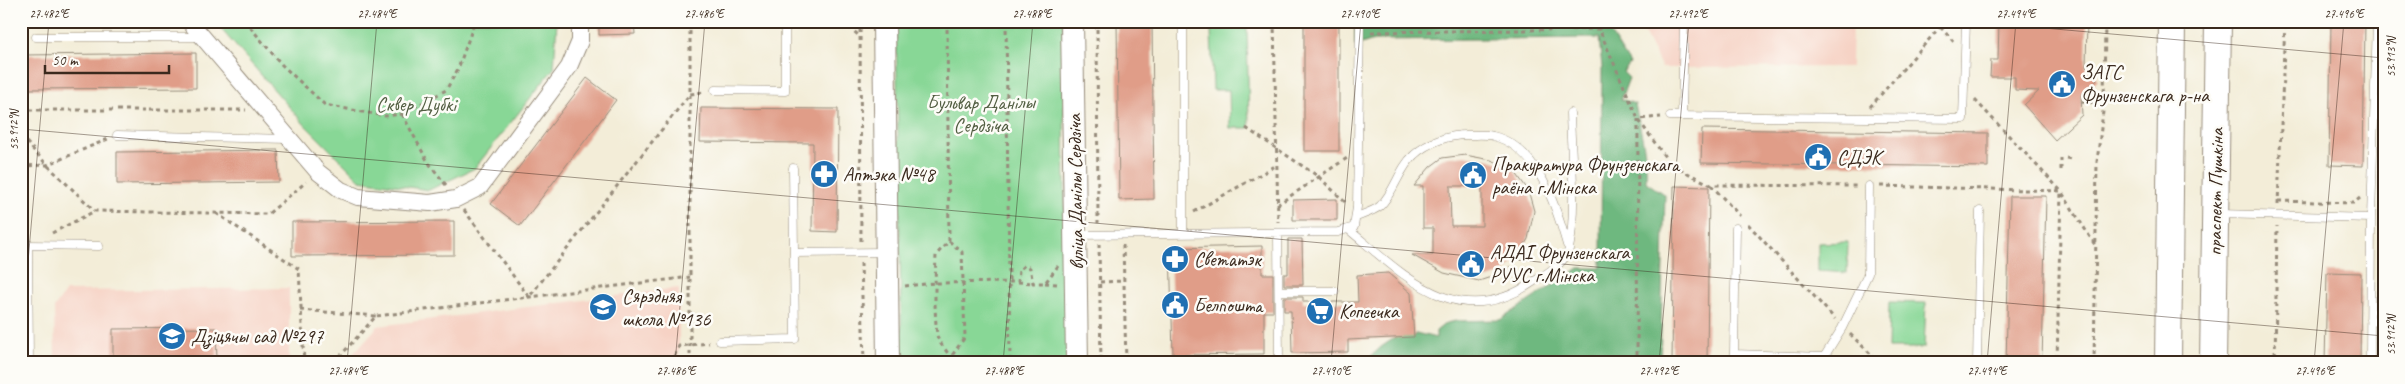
<svg xmlns="http://www.w3.org/2000/svg" width="2405" height="384" font-family="Caveat,sans-serif">
<style>
.built{fill:#f6d2c4}
.green{fill:#88d796;stroke:#62805a}
.forest{fill:#6eb87f;stroke:#54714e}
.building{fill:#e09d88;fill-rule:evenodd}
.lines{fill:none;stroke-linecap:round;stroke-linejoin:round}
.lane-casing{stroke:#978c7b;stroke-width:9}
.street-casing{stroke:#978c7b;stroke-width:18}
.secondary-casing{stroke:#978c7b;stroke-width:24}
.primary-casing{stroke:#978c7b;stroke-width:28}
.path{stroke:#978c7b;stroke-width:3;stroke-dasharray:4 4;stroke-linecap:butt}
.lane{stroke:#fff;stroke-width:8}
.street{stroke:#fff;stroke-width:16}
.secondary{stroke:#fff;stroke-width:22}
.primary{stroke:#fff;stroke-width:26}
.ticks{fill:none;stroke:#3b2a1e;stroke-width:1;stroke-opacity:0.45}
.labels{text-anchor:middle;stroke-width:5;stroke-linejoin:round;paint-order:stroke}
.poi-label{font-size:20px;fill:#3b2a1e;stroke:#fdfcf7;text-anchor:start}
.park-label{font-size:20px;fill:#525e42;stroke:#fdfcf7}
.street-label{font-size:20px;fill:#3b2a1e;stroke:#fdfcf7}
.neatline{fill:none;stroke:#3b2a1e;stroke-width:2}
.ticks-label{font-size:12px;text-anchor:middle;fill:#3b2a1e}
</style>
<rect width="100%" height="100%" fill="#fdfcf7"/>
<filter id="ink" filterUnits="userSpaceOnUse"><feTurbulence type="fractalNoise" baseFrequency=".02" numOctaves="2"/><feDisplacementMap in="SourceGraphic" scale="10" xChannelSelector="R" yChannelSelector="G"/><feConvolveMatrix kernelMatrix="1 2 1 2 8 2 1 2 1" color-interpolation-filters="sRGB"/></filter>
<filter id="wash" filterUnits="userSpaceOnUse"><feTurbulence type="fractalNoise" baseFrequency=".0096" numOctaves="4" result="noise"/><feDisplacementMap in="SourceGraphic" scale="20" xChannelSelector="R" yChannelSelector="G"/><feGaussianBlur stdDeviation="1.12" result="paint"/><feColorMatrix in="noise" values="0 0 0 0 0 0 0 0 0 0 0 0 0 0 0 0 0 1.4 0 .05"/><feComposite in="paint" operator="in"/></filter>
<g filter="url(#wash)">
<rect width="100%" height="100%" fill="#f3edd8"/>
<path class="built" d="M 1638,21 L 1852,21 L 1851,67 L 1662,68 Z
M 289,288 L 289,363 L 55,363 L 54,308 L 66,291 Z
M 679,288 L 679,363 L 345,363 L 378,326 Z"/>
<path class="green" d="M 214,21 L 557,21 L 554,68 L 475,168 L 429,190 L 360,180 L 305,125 Z
M 896,21 L 1063,21 L 1067,363 L 902,363 Z
M 1247,28 L 1249,128 L 1230,128 L 1229,90 L 1213,90 L 1211,30 Z
M 1848,242 L 1847,273 L 1818,271 L 1818,243 Z
M 1889,302 L 1926,303 L 1924,348 L 1888,348 Z"/>
<path class="forest" d="M 1355,21 L 1604,23 L 1630,64 L 1623,72 L 1629,78 L 1621,99 L 1635,104 C 1640,130 1648,155 1646,182 L 1665,195 L 1660,363 L 1364,363 L 1381,347 L 1402,333 L 1414,337 L 1416,333 L 1436,338 L 1436,331 L 1446,323 L 1456,321 L 1500,320 L 1579,268 L 1601,268 L 1602,67 L 1599,38 L 1374,40 L 1355,46 Z"/>
<g id="blocks">
<path class="building" d="M 599,21 L 634,21 L 635,34 L 599,35 Z
M 1117,21 L 1152,21 L 1154,199 L 1119,200 Z
M 1304,21 L 1339,21 L 1339,151 L 1304,151 Z
M 1999,21 L 2052,24 L 2052,21 L 2087,21 L 2086,67 L 2097,79 L 2081,95 L 2082,115 L 2055,140 L 2024,105 L 2039,91 L 2015,90 L 2015,77 L 1990,77 L 1991,60 L 1998,60 Z
M 2331,21 L 2365,21 L 2363,166 L 2329,165 Z
M 196,53 L 196,88 L 24,89 L 24,55 Z
M 587,78 L 616,100 L 520,226 L 491,204 Z
M 701,108 L 838,109 L 837,232 L 812,231 L 813,143 L 700,142 Z
M 1702,129 L 1988,133 L 1988,167 L 1701,163 Z
M 278,150 L 279,182 L 117,184 L 117,152 Z
M 1465,155 L 1491,160 L 1513,169 L 1528,190 L 1534,211 L 1528,239 L 1515,261 L 1503,273 L 1479,281 L 1444,273 L 1412,255 L 1433,255 L 1433,228 L 1423,228 L 1423,186 L 1414,186 L 1430,167 L 1442,158 ZM 1450,186 L 1482,186 L 1482,226 L 1451,226 Z
M 1674,186 L 1709,187 L 1707,363 L 1672,363 Z
M 2010,196 L 2046,196 L 2042,363 L 2006,363 Z
M 1337,199 L 1337,220 L 1293,220 L 1293,200 Z
M 454,221 L 454,255 L 292,256 L 292,222 Z
M 1288,239 L 1302,239 L 1303,285 L 1284,285 L 1284,274 L 1288,274 Z
M 1262,246 L 1262,274 L 1273,274 L 1273,312 L 1264,312 L 1264,354 L 1173,355 L 1170,248 Z
M 2327,272 L 2361,273 L 2360,363 L 2325,363 Z
M 1388,273 L 1411,293 L 1414,337 L 1348,340 L 1348,352 L 1292,353 L 1291,311 L 1284,311 L 1284,297 L 1303,297 L 1303,302 L 1358,302 L 1357,275 Z
M 216,328 L 217,362 L 113,362 L 113,329 Z"/>
</g>
</g>
<g filter="url(#ink)">
<use href="#blocks" fill-opacity="0" stroke="#978c7b" stroke-width="1"/>
<g class="lines">
<g class="lane-casing">
<path id="lane" d="M 1183,21 L 1183,234
M 36,37 L 201,37
M 715,90 L 785,91 L 785,21
M 1682,114 L 1684,21
M 1670,116 L 1963,119 L 1966,21
M 117,135 L 288,139
M 2219,214 L 2371,218 L 2370,363
M 1356,217 C 1364,214 1374,211 1380,206 C 1395,192 1399,168 1414,155 C 1428,142 1451,134 1470,135 C 1477,135 1486,134 1493,136 C 1538,147 1556,206 1567,245
M 2371,218 L 2377,21
M 1736,228 L 1734,354 L 1824,357
M 1348,229 C 1405,276 1458,334 1533,282 C 1544,275 1566,263 1569,249 C 1577,209 1571,154 1570,113
M 1278,233 L 1279,363
M 1077,235 L 1338,232 L 1354,227 L 1357,207 L 1360,21
M 794,253 L 885,252
M 1279,291 L 1335,291
M 2370,319 L 2384,325
M 720,341 L 795,339 L 793,168
M 29,363 L 28,245 L 99,246
M 1823,363 L 1824,357 L 1842,328 L 1868,274 L 1869,186
M 1977,363 L 1980,211"/>
</g>
<g class="street-casing">
<path id="street" d="M 189,21 L 318,172 L 341,190 L 358,197 L 430,203 L 456,199 L 480,187 L 569,67 L 580,41 L 580,21"/>
</g>
<g class="secondary-casing">
<path id="secondary" d="M 884,21 L 888,363
M 1072,21 L 1077,363"/>
</g>
<g class="primary-casing">
<path id="primary" d="M 2168,363 L 2172,21
M 2213,363 L 2218,21"/>
</g>
<path class="path" d="M 245,21 L 282,65 L 325,105 L 385,116 L 402,114 L 446,90 L 458,69 L 475,21
M 843,21 L 859,36
M 860,21 L 861,242
M 947,21 L 949,241 L 936,255 C 935,281 934,309 937,335 C 939,346 951,352 951,363
M 1006,21 L 1010,363
M 1097,21 L 1098,223
M 1274,21 L 1278,222
M 1593,21 L 1599,29 L 1604,21
M 1935,21 L 1953,41
M 1371,32 L 1599,29 L 1638,119 L 1670,164 L 1711,185 L 1859,186
M 21,46 L 27,42
M 1975,100 L 2061,191 L 2057,363
M 2081,102 L 2104,103
M 1870,107 L 1945,21
M 21,110 L 246,110
M 402,114 L 428,162 L 446,185
M 1246,128 L 1319,177 L 1345,202
M 21,136 L 47,165 L 95,211 L 268,214 L 306,182
M 2061,158 L 2061,170
M 2066,158 L 2072,159
M 21,166 L 47,165 L 108,139
M 1711,185 L 1740,216
M 1880,186 L 2061,191 L 2095,245
M 2278,201 L 2354,203 L 2360,198
M 1277,205 L 1347,158
M 2278,205 L 2285,21
M 464,210 L 529,297 L 690,94 L 704,92
M 1194,212 L 1277,165
M 216,213 L 299,269 L 304,363
M 1748,224 L 1835,319
M 52,233 L 95,211
M 949,241 L 962,252 L 965,337 L 951,357
M 1099,244 L 1101,363
M 1123,245 L 1126,363
M 861,263 L 864,363
M 1018,282 L 1033,283
M 1100,282 L 1124,281
M 1045,283 L 1057,284
M 905,286 L 935,283 L 1018,282 L 1019,270 L 1025,265 L 1030,268 L 1033,283 L 1045,283 L 1058,266
M 300,310 L 376,316
M 1850,334 L 1880,363
M 334,363 L 376,316 L 690,277
M 671,363 L 679,346 L 709,343
M 690,363 L 690,21
M 1126,363 L 1267,362
M 1637,363 L 1638,119 L 1661,117
M 2094,363 L 2097,162 L 2104,103 L 2105,21
M 2275,363 L 2277,226"/>
<use href="#lane" class="lane"/>
<use href="#street" class="street"/>
<use href="#secondary" class="secondary"/>
<use href="#primary" class="primary"/>
</g>
</g>
<path class="ticks" d="M 1964,21 L 2384,58M 21,129 L 2384,336M 21,342 L 49,21M 347,363 L 377,21M 675,363 L 705,21M 1003,363 L 1033,21M 1331,363 L 1361,21M 1659,363 L 1689,21M 1987,363 L 2016,21M 2314,363 L 2344,21"/>
<defs>
<g id="civic-disc" transform="scale(1.4375)"><circle r="9.5" fill="#1f6fb2" stroke="#fdfcf7"/><path d="M-.6-6.5H3V-4.5H.6V-3L4-1V1h2V6H-6V1h2V-1L-.6-3ZM-1.2 2.5V6h2.4V2.5Z" fill="#fff"/></g>
<g id="pharmacy-disc" transform="scale(1.4375)"><circle r="9.5" fill="#1f6fb2" stroke="#fdfcf7"/><path d="M-2-6h4v4h4v4h-4v4h-4v-4h-4v-4h4Z" fill="#fff"/></g>
<g id="school-disc" transform="scale(1.4375)"><circle r="9.5" fill="#1f6fb2" stroke="#fdfcf7"/><path d="M0-5L7-2L0 1L-7-2ZM-4 1L0 2.5L4 1V4Q0 6-4 4Z" fill="#fff"/></g>
<g id="supermarket-disc" transform="scale(1.4375)"><circle r="9.5" fill="#1f6fb2" stroke="#fdfcf7"/><path d="M-6-5.5h2.5l.6 2H6L4.5 2H-2.5L-4.4-4H-6ZM-1.5 3.2a1.3 1.3 0 1 0 .1 0ZM3 3.2a1.3 1.3 0 1 0 .1 0Z" fill="#fff"/></g>
</defs>
<g fill-rule="evenodd">
<use href="#civic-disc" x="2062" y="84"/>
<use href="#civic-disc" x="1818" y="157"/>
<use href="#pharmacy-disc" x="824" y="174"/>
<use href="#civic-disc" x="1473" y="175"/>
<use href="#pharmacy-disc" x="1175" y="259"/>
<use href="#civic-disc" x="1471" y="264"/>
<use href="#civic-disc" x="1175" y="305"/>
<use href="#school-disc" x="603" y="307"/>
<use href="#supermarket-disc" x="1320" y="311"/>
<use href="#school-disc" x="172" y="336"/>
</g>
<g class="labels">
<g class="poi-label">
<text x="2081" y="79">ЗАГС<tspan x="2081" dy="23">Фрунзенскага р-на</tspan></text>
<text x="1837" y="164">СДЭК</text>
<text x="1492" y="171">Пракуратура Фрунзенскага<tspan x="1492" dy="23">раёна г.Мінска</tspan></text>
<text x="843" y="181">Аптэка №48</text>
<text x="1490" y="259">АДАІ Фрунзенскага<tspan x="1490" dy="23">РУУС г.Мінска</tspan></text>
<text x="1194" y="266">Светатэк</text>
<text x="622" y="303">Сярэдняя<tspan x="622" dy="23">школа №136</tspan></text>
<text x="1194" y="312">Белпошта</text>
<text x="1339" y="318">Копеечка</text>
<text x="191" y="343">Дзіцячы сад №297</text>
</g>
<g class="park-label">
<text x="981" y="109">Бульвар Данілы<tspan x="981" dy="23">Сердзіча</tspan></text>
<text x="416" y="111">Сквер Дубкі</text>
</g>
<g class="street-label">
<text transform="translate(1075 192) rotate(-91)" y="7">вуліца Данілы Сердзіча</text>
<text transform="translate(2215 192) rotate(-89)" y="7">праспект Пушкіна</text>
</g>
</g>
<rect width="2405" height="384" fill="none" stroke="#fdfcf7" stroke-width="55"/>
<path d="M45 65v8h124v-8" fill="none" stroke="#3b2a1e" stroke-width="2.5"/>
<text x="52" y="65" font-size="15" fill="#3b2a1e" stroke="#fdfcf7" stroke-width="4" paint-order="stroke">50 m</text>
<rect x="28" y="28" width="2350" height="328" class="neatline"/>
<g class="ticks-label">
<text x="49" y="18">27.482°E</text>
<text x="377" y="18">27.484°E</text>
<text x="704" y="18">27.486°E</text>
<text x="1032" y="18">27.488°E</text>
<text x="1360" y="18">27.490°E</text>
<text x="1688" y="18">27.492°E</text>
<text x="2016" y="18">27.494°E</text>
<text x="2344" y="18">27.496°E</text>
<text transform="translate(2391 57) rotate(-90)" y="4">53.913°N</text>
<text transform="translate(14 130) rotate(-90)" y="4">53.912°N</text>
<text transform="translate(2391 335) rotate(-90)" y="4">53.912°N</text>
<text x="348" y="375">27.484°E</text>
<text x="676" y="375">27.486°E</text>
<text x="1004" y="375">27.488°E</text>
<text x="1331" y="375">27.490°E</text>
<text x="1659" y="375">27.492°E</text>
<text x="1987" y="375">27.494°E</text>
<text x="2315" y="375">27.496°E</text>
</g>
</svg>
